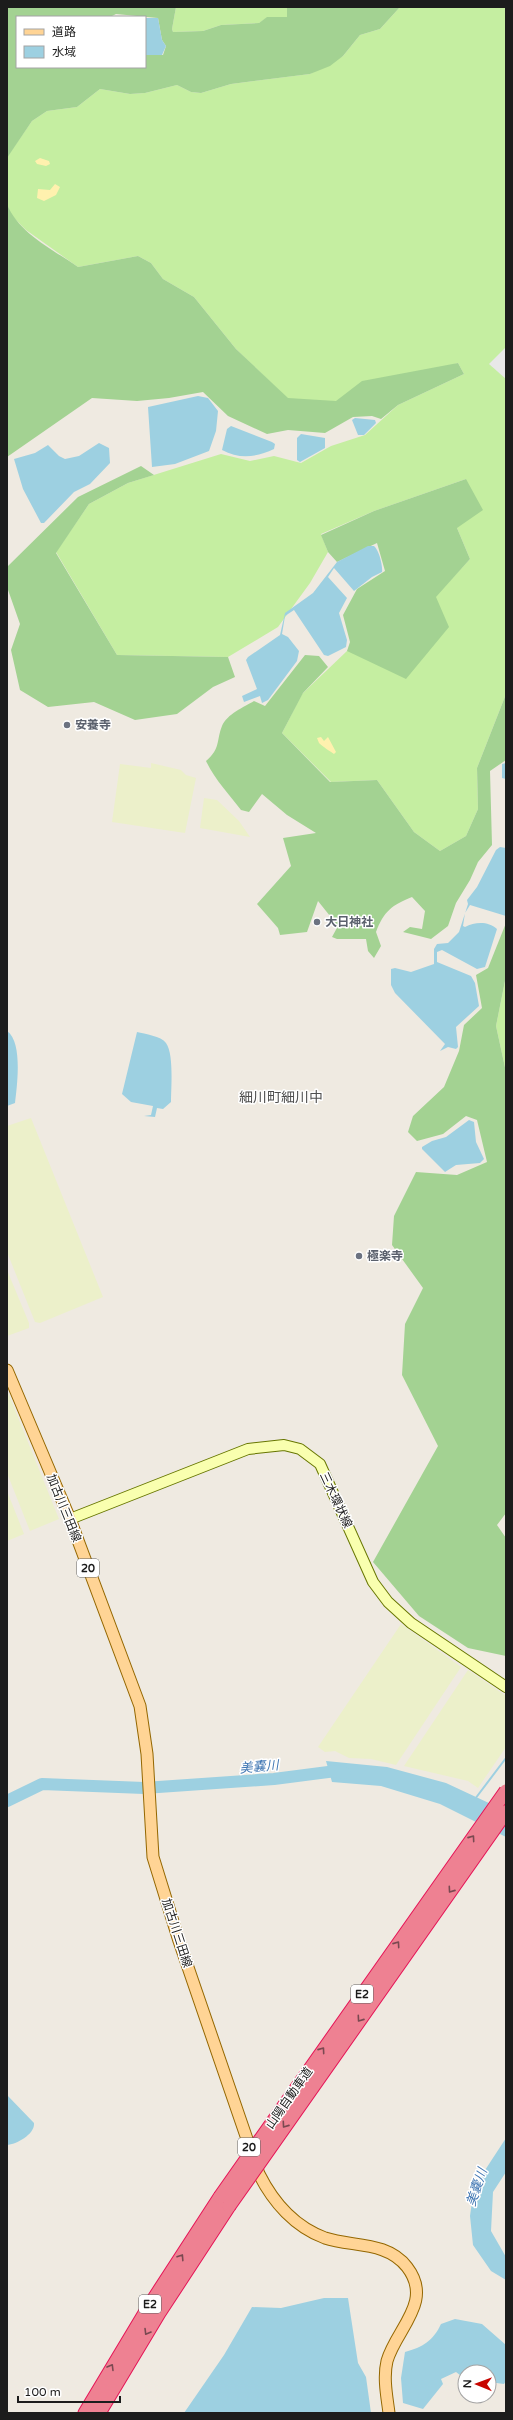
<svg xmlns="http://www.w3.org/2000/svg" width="513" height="2420" font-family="'Varela Round','Noto Sans JP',sans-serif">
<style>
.farmland{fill:#ecf0ca}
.grass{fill:#c5eea1}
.forest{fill:#a3d292;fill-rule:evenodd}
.sand{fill:#fff1ae}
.parking{fill:#e8e8e8}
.water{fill:#9dd0e1}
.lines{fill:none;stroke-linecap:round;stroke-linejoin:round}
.stream{stroke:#9dd0e1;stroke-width:2}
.river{stroke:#9dd0e1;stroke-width:12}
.secondary-casing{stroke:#677600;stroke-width:12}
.primary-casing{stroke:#946700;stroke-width:13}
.highway-casing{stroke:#e61457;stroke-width:15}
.secondary{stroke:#f9ffaf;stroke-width:10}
.primary{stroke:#ffd495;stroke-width:11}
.highway{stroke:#ee8192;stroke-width:13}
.highway-bridge-casing{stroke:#e61457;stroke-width:15;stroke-linecap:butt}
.highway-bridge{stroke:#ee8192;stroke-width:13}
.oneway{stroke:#7a4951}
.worship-dot{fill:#6b7280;stroke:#fff;stroke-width:1.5}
.labels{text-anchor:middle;stroke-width:3;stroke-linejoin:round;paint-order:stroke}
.shield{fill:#fff;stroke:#606060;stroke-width:1}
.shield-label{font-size:11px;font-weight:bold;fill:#1c1c1c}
.worship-label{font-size:12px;font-weight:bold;fill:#5b616d;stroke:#fff;text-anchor:start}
.street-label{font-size:12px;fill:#1c1c1c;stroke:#fff}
.water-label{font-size:13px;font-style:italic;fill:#4177b3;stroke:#fff}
.quarter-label{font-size:14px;fill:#4f4f4f;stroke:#fff}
</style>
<rect width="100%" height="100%" fill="#efeae1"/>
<path class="farmland" d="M 151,763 L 181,770 L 186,775 L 196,778 L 185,833 L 112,822 L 120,764 L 151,768 Z
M 204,798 L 217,800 L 239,821 L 250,837 L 200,828 Z
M 31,1118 L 103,1297 L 40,1323 L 35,1322 L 7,1252 L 7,1126 Z
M 7,1270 L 29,1323 L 29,1328 L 7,1336 Z
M 7,1390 L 59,1519 L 30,1531 L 7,1473 Z
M 7,1491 L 24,1534 L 7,1541 Z
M 401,1624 L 461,1667 L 396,1765 L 371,1759 L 349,1758 L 335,1751 L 325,1752 L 318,1747 Z
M 468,1670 L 506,1696 L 506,1747 L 478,1788 L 468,1781 L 404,1766 Z"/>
<path class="grass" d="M 176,7 L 287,7 L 287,17 L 268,17 L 259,23 L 221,25 L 203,31 L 173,32 L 172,29 Z
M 400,7 L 506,7 L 506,694 L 477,768 L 478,809 L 466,836 L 440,851 L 414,832 L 377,780 L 331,782 L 282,733 L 302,694 L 347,651 L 435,597 L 470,559 L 457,528 L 466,479 L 374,511 L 321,534 L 328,552 L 310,583 L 278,627 L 228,657 L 117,655 L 56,552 L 89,504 L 128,483 L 221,454 L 250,461 L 274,456 L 301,463 L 331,446 L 365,435 L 398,405 L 464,374 L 458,363 L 332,404 L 288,399 L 236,349 L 194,297 L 163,279 L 151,263 L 138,256 L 78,267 L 26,230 L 11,215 L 7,204 L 7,157 L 32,121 L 47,111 L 77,107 L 100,89 L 130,94 L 145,93 L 177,85 L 191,92 L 201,93 L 231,84 L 310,74 L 343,56 L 360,35 L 380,29 Z
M 506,976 L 506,1072 L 496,1026 Z"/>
<path class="forest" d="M 7,7 L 176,7 L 172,29 L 173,32 L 203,31 L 221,25 L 259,23 L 267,17 L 287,17 L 287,7 L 400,7 L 380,29 L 360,35 L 343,56 L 330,66 L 310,74 L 231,84 L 201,93 L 191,92 L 177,85 L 145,93 L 130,94 L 100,89 L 77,107 L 47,111 L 32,121 L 7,158 ZM 116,14 L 158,18 L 162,40 L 166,46 L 163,55 L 145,55 L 145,67 L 17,67 L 17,17 L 110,17 Z
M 7,204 C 18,233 54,250 78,267 L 138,256 L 151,263 L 163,279 L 194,297 L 236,349 L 288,398 L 336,401 L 362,381 L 458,363 L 464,374 L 398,405 L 381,419 L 372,416 L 353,417 L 325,433 L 288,430 L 267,434 L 228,416 L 203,392 L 169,398 L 137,401 L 92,398 L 7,457 Z
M 141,466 L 154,475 L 128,483 L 89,504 L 56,553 L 117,655 L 228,657 L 235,677 L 213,687 L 177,714 L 135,720 L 94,702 L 48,707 L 20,690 L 11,650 L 20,624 L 7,587 L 7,567 L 78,497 Z
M 466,479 L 483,510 L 457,528 L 470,559 L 436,597 L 449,627 L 406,679 L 347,651 L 350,642 L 343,615 L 357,589 L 385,571 L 377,543 L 337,562 L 328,552 L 321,535 L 374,511 Z
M 305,655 L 319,656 L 328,667 L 303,693 L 282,733 L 330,782 L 377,780 L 414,832 L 440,851 L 466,836 L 478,809 L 477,768 L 506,694 L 506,760 L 490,771 L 492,845 L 478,862 L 470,880 L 456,903 L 448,926 L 431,939 L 403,932 L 410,927 L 422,929 L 425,911 L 412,897 C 392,905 384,911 376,932 L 381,946 L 374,958 L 368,951 L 366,939 L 337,939 L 332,937 L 338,926 L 318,901 L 307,932 L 280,935 L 278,928 L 257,904 L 291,866 L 283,838 L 316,833 L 287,815 L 262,794 L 249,812 L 241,810 C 229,794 215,780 206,761 C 221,748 216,741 222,726 C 227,714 244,707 254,701 L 265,706 Z
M 506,923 L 506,976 L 496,1026 L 506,1072 L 506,1513 L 497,1525 L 506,1538 L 506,1656 L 468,1648 L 419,1616 L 373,1562 L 438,1446 L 402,1375 L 405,1324 L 423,1288 L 392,1245 L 394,1216 L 416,1172 L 457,1175 L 487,1162 L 477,1120 L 466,1116 L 443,1134 L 417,1141 L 408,1132 L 413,1116 L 444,1087 L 459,1051 L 464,1025 L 482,1008 L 476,975 L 488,968 Z"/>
<path class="sand" d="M 40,158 L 49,161 L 50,164 L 46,166 L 37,164 L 35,161 Z
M 55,184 L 60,187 L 56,195 L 44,201 L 37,198 L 38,189 L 50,190 Z
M 321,737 L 324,741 L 328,737 L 336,752 L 334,754 C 331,752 322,746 319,743 L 317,738 Z"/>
<path class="parking" d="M 506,347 L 506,379 L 489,364 Z"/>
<path class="water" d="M 145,18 L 158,18 L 162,40 L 166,46 L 162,55 L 145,55 Z
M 198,396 L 208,398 L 218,411 L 216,431 L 209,451 L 175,464 L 152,467 L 148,407 Z
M 355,418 L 375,420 L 376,423 L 364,435 L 358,435 L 352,420 Z
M 231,426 L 272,442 L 275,444 L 274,449 C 257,457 240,460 222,450 L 227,429 Z
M 301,434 L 325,438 L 325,448 L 300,462 L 297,460 L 297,438 Z
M 99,443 L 109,448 L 110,463 L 90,484 L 74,492 L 44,523 L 41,523 L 23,489 L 14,459 L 35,453 L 48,445 L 59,456 L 65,459 L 79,456 Z
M 368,546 L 374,546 C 379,550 383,566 382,572 L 372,577 L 354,591 L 334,568 L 328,577 L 347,598 L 339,613 L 347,640 L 346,647 L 328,656 L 324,655 L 294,610 L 285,616 L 282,634 L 288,637 L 299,651 L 297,661 L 268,700 L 262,703 L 260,696 L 244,702 L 242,696 L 257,689 L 246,660 L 248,657 L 280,635 L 285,613 L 313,593 L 337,562 Z
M 506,763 L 506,779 L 502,778 L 502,764 Z
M 500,847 L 506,848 L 506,916 L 470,905 L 465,913 L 463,926 L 465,927 C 475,922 488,921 497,929 L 485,967 L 477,969 L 442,950 L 437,952 L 437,962 L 471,976 L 475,983 L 479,1006 L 456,1027 L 458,1047 L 456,1049 L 448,1047 L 440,1051 L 445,1044 L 395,993 L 391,985 L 391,969 L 395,968 L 411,972 L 434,964 L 434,949 L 437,944 L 448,943 L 459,932 L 468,904 L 467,900 L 477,887 L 496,850 Z
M 7,1031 C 23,1042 17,1086 15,1103 L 7,1106 Z
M 137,1032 C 145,1034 161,1036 166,1043 C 174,1054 171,1088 171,1102 L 163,1109 L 157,1108 L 155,1117 L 144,1116 L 151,1115 L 153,1106 L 131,1102 L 122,1094 Z
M 469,1120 L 474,1122 L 476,1142 L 484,1159 L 480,1163 L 456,1165 L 445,1172 L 422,1149 L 422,1147 L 432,1141 L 446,1137 Z
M 326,1761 L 387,1767 L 446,1783 L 506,1811 L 506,1837 L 440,1804 L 381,1786 L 332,1782 Z
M 7,2095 L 34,2123 C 35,2134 17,2144 7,2145 Z
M 506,2138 L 506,2172 L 493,2192 L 491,2231 L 506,2257 L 506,2280 L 491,2271 L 473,2245 L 470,2216 L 474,2187 Z
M 324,2298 L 348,2298 L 358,2363 L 366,2377 L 371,2413 L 184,2413 L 224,2355 L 252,2307 L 281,2308 Z
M 455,2319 L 482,2324 L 506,2345 L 506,2381 L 504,2384 L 489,2382 L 489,2372 L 465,2372 L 465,2379 L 456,2372 L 441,2379 L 443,2384 L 423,2409 L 403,2403 L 401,2378 L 405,2352 C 423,2347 433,2341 441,2324 Z"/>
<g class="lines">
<path class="stream" d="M 475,1799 L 506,1758"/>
<path class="river" d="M 7,1801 L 42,1784 L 144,1788 L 274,1779 L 336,1771 L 345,1773"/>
<g class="secondary-casing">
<path id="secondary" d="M 70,1519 L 248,1449 L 284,1445 L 300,1449 L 320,1464 L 373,1582 L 388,1602 L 411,1623 L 506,1687"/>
</g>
<g class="primary-casing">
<path id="primary" d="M 7,1370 L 70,1519 L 140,1706 L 147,1754 L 153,1857 L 179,1941 L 259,2174 C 273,2202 295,2227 325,2238 C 352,2247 387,2241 407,2267 C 434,2302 396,2329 387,2361 C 383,2378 387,2397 389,2413"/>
</g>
<g class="highway-casing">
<path id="highway" d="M 85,2413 L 148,2308 L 220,2197
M 99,2413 L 159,2313 L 229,2206"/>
</g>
<use href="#secondary" class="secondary"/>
<use href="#primary" class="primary"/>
<use href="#highway" class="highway"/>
<g class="highway-bridge-casing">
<path id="highway-bridge" d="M 220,2197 L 506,1791
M 229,2206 L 506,1812"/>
</g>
<use href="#highway-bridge" class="highway-bridge"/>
</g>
<defs><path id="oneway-chevron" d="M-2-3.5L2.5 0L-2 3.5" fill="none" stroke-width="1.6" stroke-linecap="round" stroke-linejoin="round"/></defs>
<g class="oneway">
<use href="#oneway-chevron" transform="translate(472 1838) rotate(-55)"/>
<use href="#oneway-chevron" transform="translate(451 1890) rotate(125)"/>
<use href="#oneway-chevron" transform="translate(397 1944) rotate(-55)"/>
<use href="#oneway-chevron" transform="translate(360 2019) rotate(125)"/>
<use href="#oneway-chevron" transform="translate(322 2050) rotate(-55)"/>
<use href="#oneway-chevron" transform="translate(285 2125) rotate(125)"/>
<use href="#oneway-chevron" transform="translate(181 2257) rotate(-57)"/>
<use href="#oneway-chevron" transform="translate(147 2332) rotate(121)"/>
<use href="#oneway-chevron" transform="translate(111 2367) rotate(-59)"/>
</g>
<g class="worship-dot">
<circle cx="67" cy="725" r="4"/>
<circle cx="317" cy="922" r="4"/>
<circle cx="359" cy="1256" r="4"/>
</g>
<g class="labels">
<g class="shield">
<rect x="77" y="1559" width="22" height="18" rx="3"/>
<rect x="351" y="1985" width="22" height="18" rx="3"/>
<rect x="238" y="2138" width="22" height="18" rx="3"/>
<rect x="139" y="2295" width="22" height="18" rx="3"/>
</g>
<g class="shield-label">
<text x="88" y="1572">20</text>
<text x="362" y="1998">E2</text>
<text x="249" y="2151">20</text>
<text x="150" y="2308">E2</text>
</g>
<g class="worship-label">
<text x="75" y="729">安養寺</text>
<text x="325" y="926">大日神社</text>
<text x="367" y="1260">極楽寺</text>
</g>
<g class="street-label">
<text transform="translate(336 1500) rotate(65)" y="4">三木環状線</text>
<text transform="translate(64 1508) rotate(68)" y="4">加古川三田線</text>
<text transform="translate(177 1933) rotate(72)" y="4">加古川三田線</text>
<text transform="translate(289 2098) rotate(-55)" y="4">山陽自動車道</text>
</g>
<g class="water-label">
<text transform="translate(259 1766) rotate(-5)" y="5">美嚢川</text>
<text transform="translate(476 2187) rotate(-71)" y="5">美嚢川</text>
</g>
<g class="quarter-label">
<text x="281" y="1102">細川町細川中</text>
</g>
</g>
<rect width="513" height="2420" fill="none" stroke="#1c1c1c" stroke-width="16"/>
<rect x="16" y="16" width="130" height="52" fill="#ffffff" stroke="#a4a4a4"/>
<rect x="24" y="29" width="20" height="6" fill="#ffd495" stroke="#a4a4a4"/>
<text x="52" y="36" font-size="12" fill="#1c1c1c">道路</text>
<rect x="24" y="46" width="20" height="12" fill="#9dd0e1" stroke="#a4a4a4"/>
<text x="52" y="56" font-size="12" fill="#1c1c1c">水域</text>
<g transform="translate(477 2384) rotate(271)"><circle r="19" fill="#ffffff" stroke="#a4a4a4"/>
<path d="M0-3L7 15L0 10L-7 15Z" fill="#c80500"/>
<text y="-6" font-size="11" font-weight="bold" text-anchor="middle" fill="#1c1c1c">N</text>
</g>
<path d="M18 2396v6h102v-6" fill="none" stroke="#1c1c1c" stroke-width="2"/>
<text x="24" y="2396" font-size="12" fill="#1c1c1c" stroke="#ffffff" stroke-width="3" paint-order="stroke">100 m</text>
</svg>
